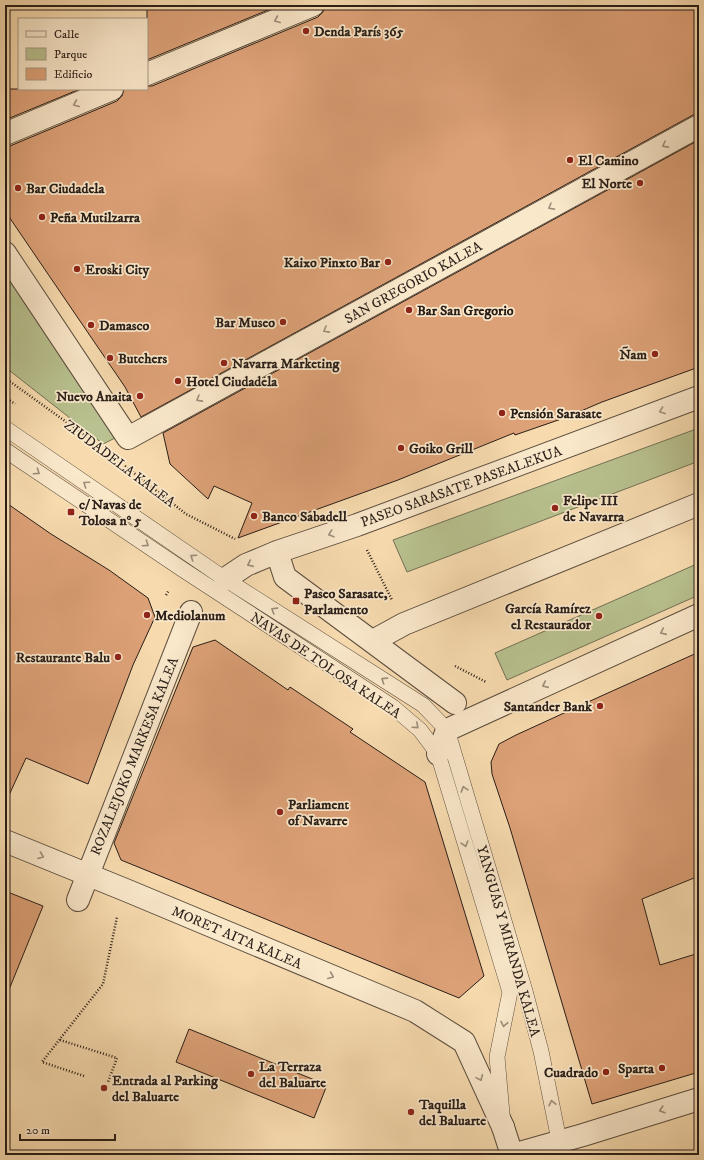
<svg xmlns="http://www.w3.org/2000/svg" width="704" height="1160" font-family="'IM FELL DW Pica',serif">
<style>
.green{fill:#b8c18f;stroke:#707054}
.building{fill:#dda177;stroke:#291e18}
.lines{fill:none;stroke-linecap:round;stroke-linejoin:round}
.service-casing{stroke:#5c4d3e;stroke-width:16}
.pedestrian-casing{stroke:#5c4d3e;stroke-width:24}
.minor-casing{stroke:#5c4d3e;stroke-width:24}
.tertiary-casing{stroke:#5c4d3e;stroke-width:24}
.path{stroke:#291e18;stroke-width:2.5;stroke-dasharray:1 2;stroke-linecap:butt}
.service{stroke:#fae8cb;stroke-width:15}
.pedestrian{stroke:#fae8cb;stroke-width:22}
.minor{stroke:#fae8cb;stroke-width:22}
.tertiary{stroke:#fae8cb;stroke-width:22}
.oneway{stroke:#9c8d7a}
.poi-dot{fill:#8f2418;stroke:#fae8cb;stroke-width:1.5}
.labels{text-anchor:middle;stroke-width:3.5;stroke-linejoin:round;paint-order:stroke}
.poi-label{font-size:14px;font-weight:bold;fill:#291e18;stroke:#fae8cb;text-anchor:start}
.street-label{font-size:14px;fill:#291e18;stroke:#fae8cb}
</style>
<rect width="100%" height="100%" fill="#f7dbaf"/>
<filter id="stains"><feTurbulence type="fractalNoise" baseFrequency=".005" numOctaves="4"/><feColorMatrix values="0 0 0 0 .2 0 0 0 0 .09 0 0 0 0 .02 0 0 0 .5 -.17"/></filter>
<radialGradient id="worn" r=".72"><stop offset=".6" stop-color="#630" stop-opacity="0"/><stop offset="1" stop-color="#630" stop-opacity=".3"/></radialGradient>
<path class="green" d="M 5,265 L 119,436 L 103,444 L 5,367 Z
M 699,428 L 699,461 L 407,572 L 393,540 Z
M 699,563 L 699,595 L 507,680 L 495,653 Z"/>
<path class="building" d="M 147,5 L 280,5 L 147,60 Z
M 325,5 L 699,5 L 699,114 L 693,115 L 141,417 L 125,387 L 5,211 L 5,146 L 10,146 L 117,101 L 122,96 L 124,89 L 147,89 L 147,86 L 152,86 L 318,17 L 323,12 Z
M 5,89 L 80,89 L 5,120 Z
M 699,140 L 699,367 L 602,402 L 567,417 L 515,435 L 514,433 L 398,480 L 238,538 L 252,503 L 214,486 L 208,499 L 170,464 L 163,433 Z
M 5,502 L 51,534 L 109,570 L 148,598 L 155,617 L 133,665 L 88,784 L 26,758 L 5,804 Z
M 215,640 L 288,690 L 290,687 L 353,729 L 350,732 L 425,782 L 484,976 L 459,998 L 121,860 L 114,843 L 193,647 Z
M 699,652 L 699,876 L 642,899 L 660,965 L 699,953 L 699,1072 L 592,1104 L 510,828 L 492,774 L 491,762 L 499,744 L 516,735 L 599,697 Z
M 5,891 L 43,906 L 6,997 L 5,997 Z
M 189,1029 L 327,1085 L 314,1118 L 176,1062 Z"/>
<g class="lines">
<g class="service-casing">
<path id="service" d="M 5,428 L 225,579 L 423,705 L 447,730 L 525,991 L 541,1051 L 562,1155
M 5,450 L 182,569 L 393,707 L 420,730 L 438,754 L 510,992 L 497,1057 L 502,1114"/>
</g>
<g class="pedestrian-casing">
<path id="pedestrian" d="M 277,552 L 285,577 L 455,703
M 225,579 L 246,565 L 277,552 L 357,525 L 699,397
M 373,641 L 404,624 L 699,504
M 78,900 L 191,612"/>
</g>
<g class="minor-casing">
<path id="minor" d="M 147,74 L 313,5
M 5,134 L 112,89
M 5,253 L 128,438 L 699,126
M 438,754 L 447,730 L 699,615
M 5,841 L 128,891 L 415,1011 L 464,1042 L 503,1127
M 512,1155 L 583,1135 L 699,1099"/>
</g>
<g class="tertiary-casing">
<path id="tertiary" d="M 503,1127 L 512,1155"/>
</g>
<path class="path" d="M 5,378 L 97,444
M 5,397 L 15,404
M 125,466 L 186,514 L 235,539
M 367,550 L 392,600
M 166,595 L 169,590
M 455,666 L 486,682
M 60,1040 L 117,1058 L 108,1082
M 84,1076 L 42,1062 L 103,984 L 117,917"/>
<use href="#service" class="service"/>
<use href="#pedestrian" class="pedestrian"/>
<use href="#minor" class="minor"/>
<use href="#tertiary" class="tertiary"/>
</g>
<defs><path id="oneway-chevron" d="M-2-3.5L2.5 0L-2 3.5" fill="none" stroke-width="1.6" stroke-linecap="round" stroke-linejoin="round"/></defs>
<g class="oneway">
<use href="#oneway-chevron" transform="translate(277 20) rotate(157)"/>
<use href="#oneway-chevron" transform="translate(76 104) rotate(157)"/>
<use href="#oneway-chevron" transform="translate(665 145) rotate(151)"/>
<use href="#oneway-chevron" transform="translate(551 207) rotate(151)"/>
<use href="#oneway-chevron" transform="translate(326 330) rotate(151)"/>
<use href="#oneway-chevron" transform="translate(199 399) rotate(151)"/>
<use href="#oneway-chevron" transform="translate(662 411) rotate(160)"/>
<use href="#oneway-chevron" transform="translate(37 472) rotate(34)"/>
<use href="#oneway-chevron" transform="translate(86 484) rotate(-145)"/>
<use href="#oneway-chevron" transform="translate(331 534) rotate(161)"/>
<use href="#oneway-chevron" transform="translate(146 544) rotate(34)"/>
<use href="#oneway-chevron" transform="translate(193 557) rotate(-146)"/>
<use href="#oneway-chevron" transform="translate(250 564) rotate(156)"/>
<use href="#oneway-chevron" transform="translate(274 610) rotate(-148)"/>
<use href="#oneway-chevron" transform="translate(663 632) rotate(156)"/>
<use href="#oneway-chevron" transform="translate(384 680) rotate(-147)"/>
<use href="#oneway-chevron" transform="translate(545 685) rotate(156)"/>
<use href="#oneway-chevron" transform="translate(416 726) rotate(42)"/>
<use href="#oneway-chevron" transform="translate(464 789) rotate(-107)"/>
<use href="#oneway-chevron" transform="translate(465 844) rotate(73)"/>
<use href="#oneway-chevron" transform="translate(41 856) rotate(21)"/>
<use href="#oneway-chevron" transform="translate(331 976) rotate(23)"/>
<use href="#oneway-chevron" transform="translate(504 1024) rotate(101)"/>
<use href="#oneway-chevron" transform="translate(480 1078) rotate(66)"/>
<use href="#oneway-chevron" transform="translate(552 1103) rotate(-102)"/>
<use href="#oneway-chevron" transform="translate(662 1110) rotate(163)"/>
</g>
<g class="poi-dot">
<circle cx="306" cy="31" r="4"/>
<circle cx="570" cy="160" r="4"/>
<circle cx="640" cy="183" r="4"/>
<circle cx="18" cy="188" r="4"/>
<circle cx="42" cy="217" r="4"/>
<circle cx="388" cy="262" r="4"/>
<circle cx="77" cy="269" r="4"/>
<circle cx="409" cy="310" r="4"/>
<circle cx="283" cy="322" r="4"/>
<circle cx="91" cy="325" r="4"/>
<circle cx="655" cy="354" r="4"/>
<circle cx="110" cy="358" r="4"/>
<circle cx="224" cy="363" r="4"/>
<circle cx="178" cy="381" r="4"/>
<circle cx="140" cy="396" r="4"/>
<circle cx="502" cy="413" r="4"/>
<circle cx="401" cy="448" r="4"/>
<circle cx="555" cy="508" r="4"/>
<rect x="67" y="508" width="8" height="8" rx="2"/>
<circle cx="254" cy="516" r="4"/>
<rect x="292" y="597" width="8" height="8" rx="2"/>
<circle cx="147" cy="615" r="4"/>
<circle cx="599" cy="616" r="4"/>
<circle cx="118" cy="657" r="4"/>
<circle cx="600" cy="706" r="4"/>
<circle cx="280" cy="812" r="4"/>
<circle cx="662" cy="1068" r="4"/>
<circle cx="606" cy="1072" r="4"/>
<circle cx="251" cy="1074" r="4"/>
<circle cx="104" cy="1088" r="4"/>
<circle cx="411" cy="1112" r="4"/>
</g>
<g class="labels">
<g class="poi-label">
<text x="314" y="36">Denda París 365</text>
<text x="578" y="165">El Camino</text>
<text x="632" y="188" text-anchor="end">El Norte</text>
<text x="26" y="193">Bar Ciudadela</text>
<text x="50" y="222">Peña Mutilzarra</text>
<text x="380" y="267" text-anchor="end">Kaixo Pinxto Bar</text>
<text x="85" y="274">Eroski City</text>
<text x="417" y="315">Bar San Gregorio</text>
<text x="275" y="327" text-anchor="end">Bar Museo</text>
<text x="99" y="330">Damasco</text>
<text x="647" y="359" text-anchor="end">Ñam</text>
<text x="118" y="363">Butchers</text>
<text x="232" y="368">Navarra Marketing</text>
<text x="186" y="386">Hotel Ciudadela</text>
<text x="132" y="401" text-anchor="end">Nuevo Anaita</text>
<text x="510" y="418">Pensión Sarasate</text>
<text x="409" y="453">Goiko Grill</text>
<text x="563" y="505">Felipe III<tspan x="563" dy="16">de Navarra</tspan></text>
<text x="79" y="509">c/ Navas de<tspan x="79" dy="16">Tolosa n° 5</tspan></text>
<text x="262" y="521">Banco Sabadell</text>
<text x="304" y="598">Paseo Sarasate,<tspan x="304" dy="16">Parlamento</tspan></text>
<text x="591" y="613" text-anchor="end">García Ramírez<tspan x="591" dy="16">el Restaurador</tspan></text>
<text x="155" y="620">Mediolanum</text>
<text x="110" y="662" text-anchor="end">Restaurante Balu</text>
<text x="592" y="711" text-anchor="end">Santander Bank</text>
<text x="288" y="809">Parliament<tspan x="288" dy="16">of Navarre</tspan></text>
<text x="259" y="1071">La Terraza<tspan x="259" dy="16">del Baluarte</tspan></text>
<text x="654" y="1073" text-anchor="end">Sparta</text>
<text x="598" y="1077" text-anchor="end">Cuadrado</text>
<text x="112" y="1085">Entrada al Parking<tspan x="112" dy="16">del Baluarte</tspan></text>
<text x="419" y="1109">Taquilla<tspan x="419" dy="16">del Baluarte</tspan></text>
</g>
<g class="street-label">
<text transform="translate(413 282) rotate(-29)" y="5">SAN GREGORIO KALEA</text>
<text transform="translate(120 463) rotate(37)" y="5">ZIUDADELA KALEA</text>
<text transform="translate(461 486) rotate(-20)" y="5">PASEO SARASATE PASEALEKUA</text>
<text transform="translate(326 665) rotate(34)" y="5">NAVAS DE TOLOSA KALEA</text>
<text transform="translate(134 756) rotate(-68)" y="5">ROZALEJOKO MARKESA KALEA</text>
<text transform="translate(237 937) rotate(23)" y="5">MORET AITA KALEA</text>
<text transform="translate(509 941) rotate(74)" y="5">YANGUAS Y MIRANDA KALEA</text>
</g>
</g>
<rect width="704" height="1160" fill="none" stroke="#f7dbaf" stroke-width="20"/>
<rect x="6" y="6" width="692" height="1148" fill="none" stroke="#291e18" stroke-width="2"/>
<rect x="10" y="10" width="684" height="1140" fill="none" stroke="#291e18"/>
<rect x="18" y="18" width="130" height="72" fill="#fae8cb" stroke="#a69783"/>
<rect x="26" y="31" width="20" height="6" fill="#fae8cb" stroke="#a69783"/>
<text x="54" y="38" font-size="12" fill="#291e18">Calle</text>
<rect x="26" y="48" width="20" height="12" fill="#b8c18f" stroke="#a69783"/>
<text x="54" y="58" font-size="12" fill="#291e18">Parque</text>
<rect x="26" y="68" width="20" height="12" fill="#dda177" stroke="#a69783"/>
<text x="54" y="78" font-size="12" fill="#291e18">Edificio</text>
<path d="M20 1134v6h95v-6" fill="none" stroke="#291e18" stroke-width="2"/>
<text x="26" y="1134" font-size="12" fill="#291e18" stroke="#fae8cb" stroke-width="3" paint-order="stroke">20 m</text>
<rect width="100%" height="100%" filter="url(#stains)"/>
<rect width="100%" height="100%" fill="url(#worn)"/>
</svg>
